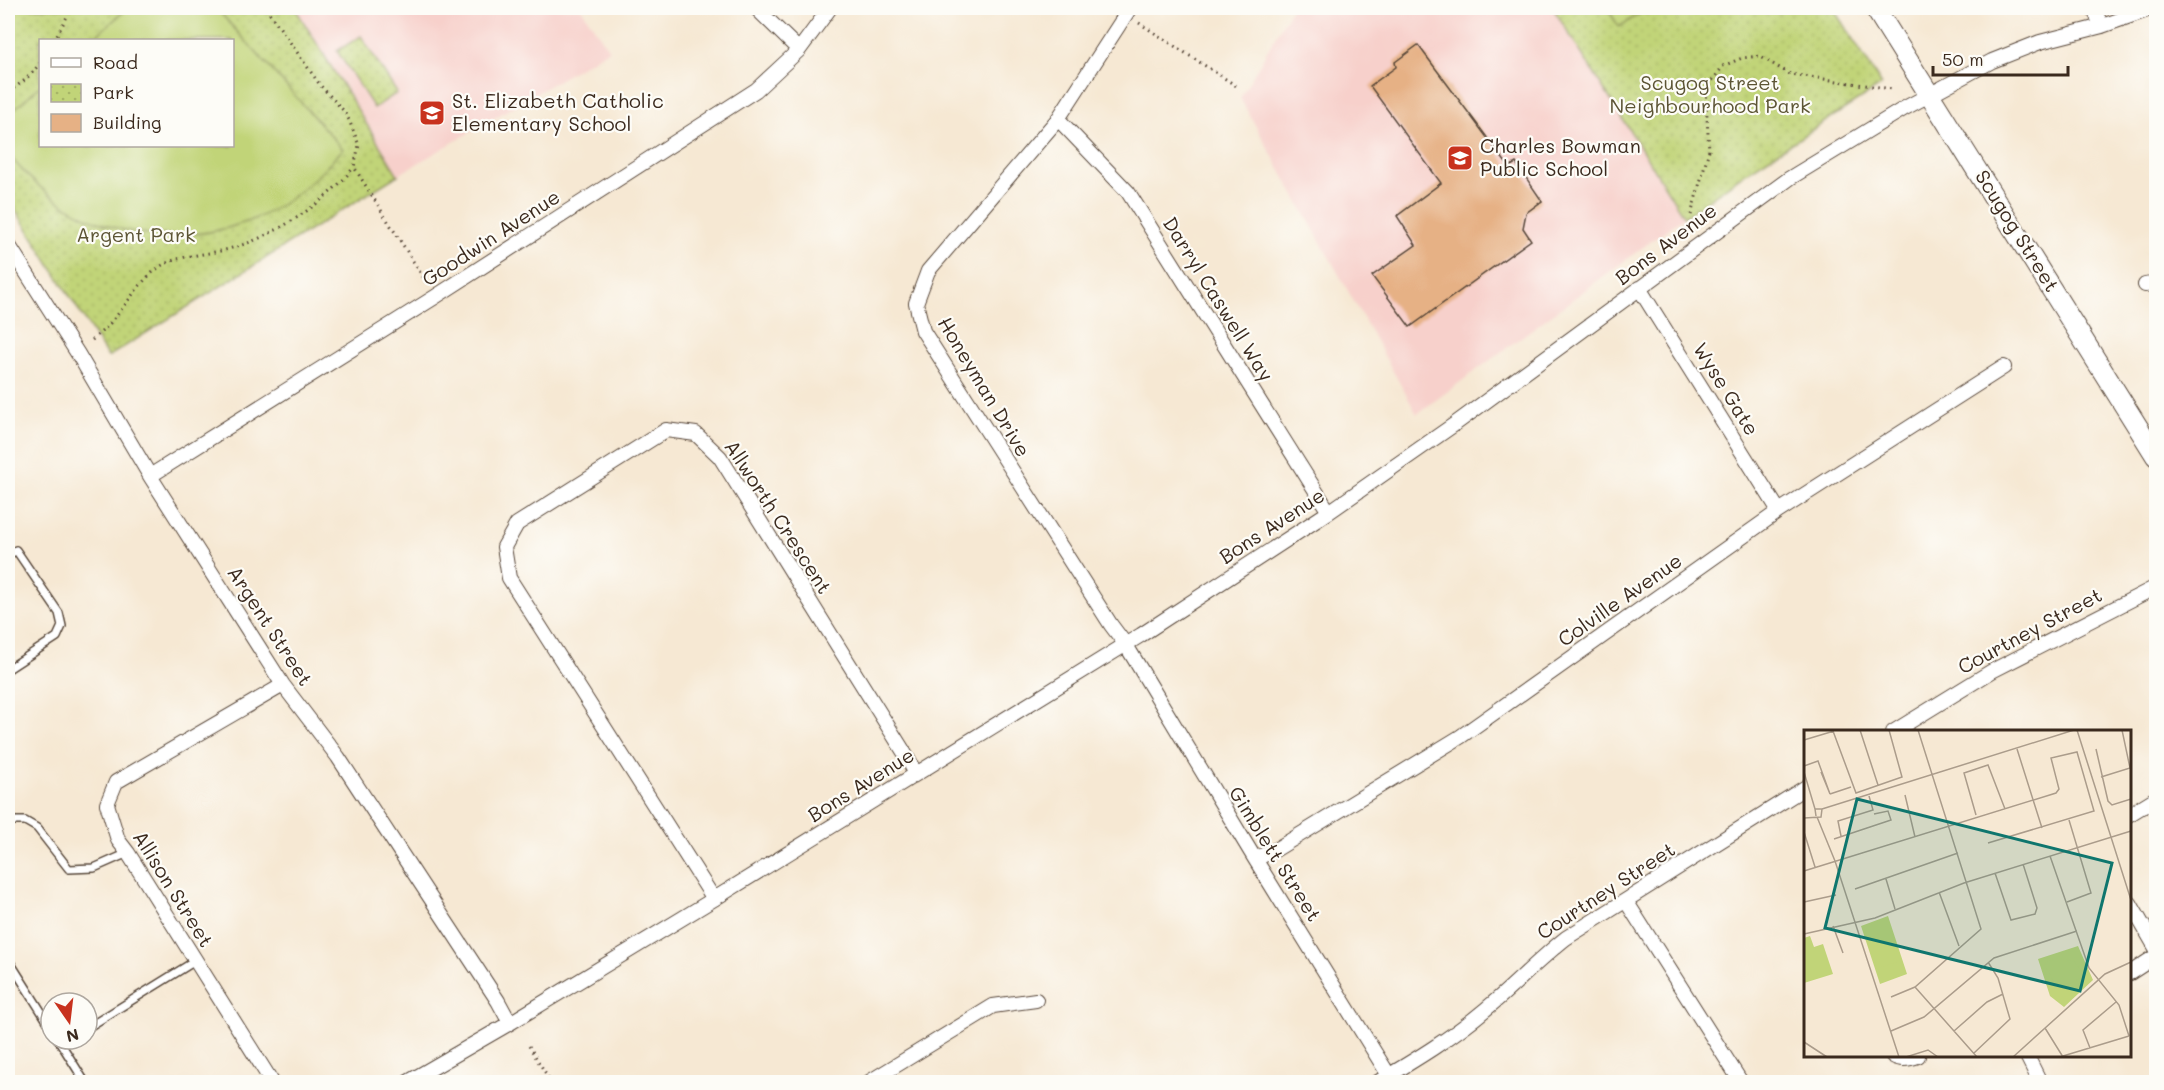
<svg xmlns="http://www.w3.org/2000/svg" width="2164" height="1090" font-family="Mali,sans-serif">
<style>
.built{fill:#f7d0cb}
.park{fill:url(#park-dots);stroke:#7e7f4b;stroke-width:1.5;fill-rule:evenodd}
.pitch{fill:#c1d478;stroke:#7e7f4b;stroke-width:1.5}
.building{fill:#e6b185}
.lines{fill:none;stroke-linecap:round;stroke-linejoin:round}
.lane-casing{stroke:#574639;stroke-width:10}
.street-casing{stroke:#574639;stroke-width:16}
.secondary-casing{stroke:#574639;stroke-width:22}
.path{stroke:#574639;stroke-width:3;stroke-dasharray:1.5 4.5;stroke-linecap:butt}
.lane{stroke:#fff;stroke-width:7}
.street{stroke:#fff;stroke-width:14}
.secondary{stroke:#fff;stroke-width:20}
.labels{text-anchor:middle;stroke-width:4.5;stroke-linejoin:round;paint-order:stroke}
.park-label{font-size:20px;fill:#5c5434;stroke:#fdfcf7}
.poi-label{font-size:20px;fill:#3b2a1e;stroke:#fdfcf7;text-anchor:start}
.street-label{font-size:20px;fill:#3b2a1e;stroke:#fdfcf7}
.inset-road{fill:none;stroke:#ab9c8b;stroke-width:1.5}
.view{fill:#0f766e;fill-opacity:0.15;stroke:#0f766e;stroke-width:3}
.inset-edge{fill:none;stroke:#3b2a1e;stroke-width:3}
</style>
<defs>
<pattern id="park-dots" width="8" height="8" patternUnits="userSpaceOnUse" patternTransform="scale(1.5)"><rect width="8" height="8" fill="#c1d478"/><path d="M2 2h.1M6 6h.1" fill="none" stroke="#a7b667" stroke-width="1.8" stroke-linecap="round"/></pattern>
</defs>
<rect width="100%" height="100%" fill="#fdfcf7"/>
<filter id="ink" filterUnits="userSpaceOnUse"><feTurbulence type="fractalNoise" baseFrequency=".0167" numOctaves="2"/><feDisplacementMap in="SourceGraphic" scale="12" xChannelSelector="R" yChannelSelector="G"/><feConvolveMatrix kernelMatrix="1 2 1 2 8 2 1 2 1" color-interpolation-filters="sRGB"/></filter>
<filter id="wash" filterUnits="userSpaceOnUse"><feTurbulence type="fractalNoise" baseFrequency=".008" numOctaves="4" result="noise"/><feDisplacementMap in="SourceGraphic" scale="24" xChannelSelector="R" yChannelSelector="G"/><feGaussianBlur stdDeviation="1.35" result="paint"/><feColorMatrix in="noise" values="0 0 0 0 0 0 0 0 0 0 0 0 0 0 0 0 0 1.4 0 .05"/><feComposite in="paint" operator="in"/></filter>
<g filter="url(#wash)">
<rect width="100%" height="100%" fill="#f6e8d3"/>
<path class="built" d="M 295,8 L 581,8 L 609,50 L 398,175 Z
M 1292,8 L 1553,8 L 1684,217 L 1417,414 L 1240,98 Z"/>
<path class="park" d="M 8,8 L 295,8 L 398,175 L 108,357 L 8,198 ZM 40,40 L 232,40 L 232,146 L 40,146 Z
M 1553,8 L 1833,8 L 1882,85 L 1750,170 L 1684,217 Z
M 361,36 L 397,93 L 374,108 L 337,51 Z"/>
<path class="pitch" d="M 128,8 L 216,8 L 343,149 C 316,179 288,207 249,221 C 177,248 97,237 39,186 C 29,177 14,164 8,152 C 4,142 7,125 8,115 L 40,86 L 40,146 L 232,146 L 232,40 L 91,40 Z
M 1607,8 L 1649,8 L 1619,27 Z"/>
<g id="blocks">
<path class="building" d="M 1418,45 L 1509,167 L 1516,163 L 1542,201 L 1526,213 L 1523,228 L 1531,240 L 1410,327 L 1372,276 L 1416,245 L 1397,216 L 1441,183 L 1370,86 L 1396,67 L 1395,62 Z"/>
</g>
</g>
<g filter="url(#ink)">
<use href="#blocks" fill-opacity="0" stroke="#574639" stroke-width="1.5"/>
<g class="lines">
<g class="lane-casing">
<path id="lane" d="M 8,556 L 16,550 L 59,613 L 62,626 L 57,637 L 8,669
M 8,821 L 25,821 L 37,828 L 69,869 L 94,868 L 128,853
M 8,959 L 51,1027
M 87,1028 L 195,961
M 58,1039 L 85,1082"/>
</g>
<g class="street-casing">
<path id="street" d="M 756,8 L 799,50
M 1130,8 L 1058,119 L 928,271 L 916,303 L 923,331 L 1111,625 L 1126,645 L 1255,859 L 1393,1082
M 2093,8 L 2102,26
M 1058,119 L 1128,192 L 1329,512
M 8,244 L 78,354 L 150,476 L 283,685 L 338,757 L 498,1001 L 510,1023
M 2145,285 L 2156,283
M 1639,288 L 1779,511
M 150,476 L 435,297 L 756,90 L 799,50 L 830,8
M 1893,732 L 1992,671 L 2156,587
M 2130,814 L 2156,798
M 1255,859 L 1275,850 L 1460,737 L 1779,511 L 2004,367
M 714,899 L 509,578 L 504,547 L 517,524 L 666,430 L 696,434 L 720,457 L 904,752 L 916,774
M 1626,901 L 1741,1082
M 2130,903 L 2156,948
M 2130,973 L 2156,956
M 1893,1056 C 1901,1061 1910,1059 1918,1056
M 2027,1056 L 2040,1082
M 272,1082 L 128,853 L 118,840 L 107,804 L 116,782 L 283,685
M 408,1082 L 510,1023 L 714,899 L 1141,635 L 1329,512 L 1455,424 L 1790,178 L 1905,108 L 1992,61 L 2040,42 L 2102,26 L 2153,8
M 869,1082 L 993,1006 L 1036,1000
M 1378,1082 C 1415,1060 1453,1037 1486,1009 C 1514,986 1538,960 1566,938 L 1806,787"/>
</g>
<g class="secondary-casing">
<path id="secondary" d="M 1875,8 L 2156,456"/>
</g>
<path class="path" d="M 266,8 L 320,85 L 343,110 L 349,120 L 359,145 L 354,167 L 428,285
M 1139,23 L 1238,87
M 54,40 L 72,8
M 8,91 C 22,84 31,75 40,63
M 1691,215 L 1709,150 L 1706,101 L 1707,93 L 1712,81 L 1723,66 L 1742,58 L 1759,56 L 1790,74 L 1892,89
M 92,340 C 99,334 106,328 112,321 C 128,303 141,279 161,266 C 181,254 210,255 232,248 C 274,237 328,201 353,168
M 529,1046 L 551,1082"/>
<use href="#lane" class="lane"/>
<use href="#street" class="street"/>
<use href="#secondary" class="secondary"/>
</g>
</g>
<defs>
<g id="school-square" transform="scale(1.35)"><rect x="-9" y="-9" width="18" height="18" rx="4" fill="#c8321e" stroke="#fdfcf7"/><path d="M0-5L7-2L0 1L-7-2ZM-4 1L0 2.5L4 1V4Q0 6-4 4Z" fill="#fff"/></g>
</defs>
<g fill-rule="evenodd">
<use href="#school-square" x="432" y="113"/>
<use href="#school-square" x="1460" y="158"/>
</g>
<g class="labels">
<g class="park-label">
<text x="1710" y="90">Scugog Street<tspan x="1710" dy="23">Neighbourhood Park</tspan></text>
<text x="136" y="242">Argent Park</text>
</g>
<g class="poi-label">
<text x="452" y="108">St. Elizabeth Catholic<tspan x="452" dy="23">Elementary School</tspan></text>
<text x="1480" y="153">Charles Bowman<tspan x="1480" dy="23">Public School</tspan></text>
</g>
<g class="street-label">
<text transform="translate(2017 231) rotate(58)" y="7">Scugog Street</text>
<text transform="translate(491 238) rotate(-33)" y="7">Goodwin Avenue</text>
<text transform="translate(1666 244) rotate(-37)" y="7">Bons Avenue</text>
<text transform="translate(1218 299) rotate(58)" y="7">Darryl Caswell Way</text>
<text transform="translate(984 387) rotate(59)" y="7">Honeyman Drive</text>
<text transform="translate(1726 389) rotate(58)" y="7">Wyse Gate</text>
<text transform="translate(778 517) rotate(57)" y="7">Allworth Crescent</text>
<text transform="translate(1272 526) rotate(-33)" y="7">Bons Avenue</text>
<text transform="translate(1620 600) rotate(-35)" y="7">Colville Avenue</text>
<text transform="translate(270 626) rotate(57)" y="7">Argent Street</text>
<text transform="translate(2030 631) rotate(-28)" y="7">Courtney Street</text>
<text transform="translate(861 785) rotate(-32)" y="7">Bons Avenue</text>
<text transform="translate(1275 854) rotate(58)" y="7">Gimblett Street</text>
<text transform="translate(173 889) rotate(58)" y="7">Allison Street</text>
<text transform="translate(1606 891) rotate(-33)" y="7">Courtney Street</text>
</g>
</g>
<g transform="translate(1804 730)">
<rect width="327" height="327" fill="#f6e8d3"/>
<path d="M 84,186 L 103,244 L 76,254 L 57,196 ZM 6,206 L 10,217 L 19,214 L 29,244 L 0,253 L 0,208 ZM 274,216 L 289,250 L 260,277 L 246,266 L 234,229 Z" fill="#c1d478"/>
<path d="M 86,211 L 93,232 L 77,237 L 70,216 ZM 250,228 L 270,231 L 281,246 L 254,259 L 240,234 Z" fill="#c1d478"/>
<path class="inset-road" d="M 56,0 L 74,55M 273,0 L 327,170M 29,1 L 52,63 L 98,47 L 85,0M 0,10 L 30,1M 213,19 L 238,98M 292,19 L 304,71 L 308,75 L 327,69M 0,36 L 14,31 L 26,64M 0,42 L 11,79M 17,42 L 26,64M 297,47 L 326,38 L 318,0M 26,64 L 47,57M 101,65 L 111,107M 18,79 L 270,0M 172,85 L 160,43 L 184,35 L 201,79M 13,87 L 31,131 L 95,327M 0,88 L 17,87 L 18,79 L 11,79 L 12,86M 0,102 L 11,137M 37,106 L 34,91 L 69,80 L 65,66M 30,109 L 87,90 L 84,81 L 70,84M 246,126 L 285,238 L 315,275 L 325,306M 0,141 L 252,63 L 255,59 L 247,28 L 273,22 L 290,81 L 184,113M 191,143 L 207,190 L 231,184 L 233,178 L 219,134M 82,149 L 91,179M 51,159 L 154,123M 135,162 L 155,216M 0,172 L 32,165M 263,172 L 287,163 L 265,90M 29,196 L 39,223M 0,204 L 71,188 L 160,153 L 327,101M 111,257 L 173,327M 87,267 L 111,257 L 177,199 L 114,0M 241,298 L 259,327M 87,301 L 120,287 L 190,228 L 273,201M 150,301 L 183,272 L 199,264M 0,312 L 23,327M 286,318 L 279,300 L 312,272M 170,323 L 206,289 L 194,248 L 184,232M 259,326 L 325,306M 102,327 L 124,320 L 134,327M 209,327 L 301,244 L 327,232"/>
<path class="view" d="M 53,69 L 308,133 L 276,261 L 21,198 Z"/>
<rect width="327" height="327" class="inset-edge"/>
</g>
<rect width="2164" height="1090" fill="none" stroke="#fdfcf7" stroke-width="30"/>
<rect x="39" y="39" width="195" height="108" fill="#fdfcf7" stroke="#afa8a0" stroke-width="1.5"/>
<rect x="51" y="58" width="30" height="9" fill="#ffffff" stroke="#afa8a0" stroke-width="1.5"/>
<text x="93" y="69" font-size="18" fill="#3b2a1e">Road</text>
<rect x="51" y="84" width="30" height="18" fill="url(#park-dots)" stroke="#afa8a0" stroke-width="1.5"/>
<text x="93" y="99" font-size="18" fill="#3b2a1e">Park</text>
<rect x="51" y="114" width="30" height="18" fill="#e6b185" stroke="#afa8a0" stroke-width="1.5"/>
<text x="93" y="129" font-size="18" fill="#3b2a1e">Building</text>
<g transform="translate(69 1021) rotate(166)"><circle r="28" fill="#fdfcf7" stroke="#afa8a0" stroke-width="1.5"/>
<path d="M0-4.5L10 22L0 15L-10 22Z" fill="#c8321e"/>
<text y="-9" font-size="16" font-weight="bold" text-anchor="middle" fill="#3b2a1e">N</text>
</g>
<path d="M1933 66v9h135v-9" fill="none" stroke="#3b2a1e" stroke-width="3"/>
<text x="1942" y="66" font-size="18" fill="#3b2a1e" stroke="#fdfcf7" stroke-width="4.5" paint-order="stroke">50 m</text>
</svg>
